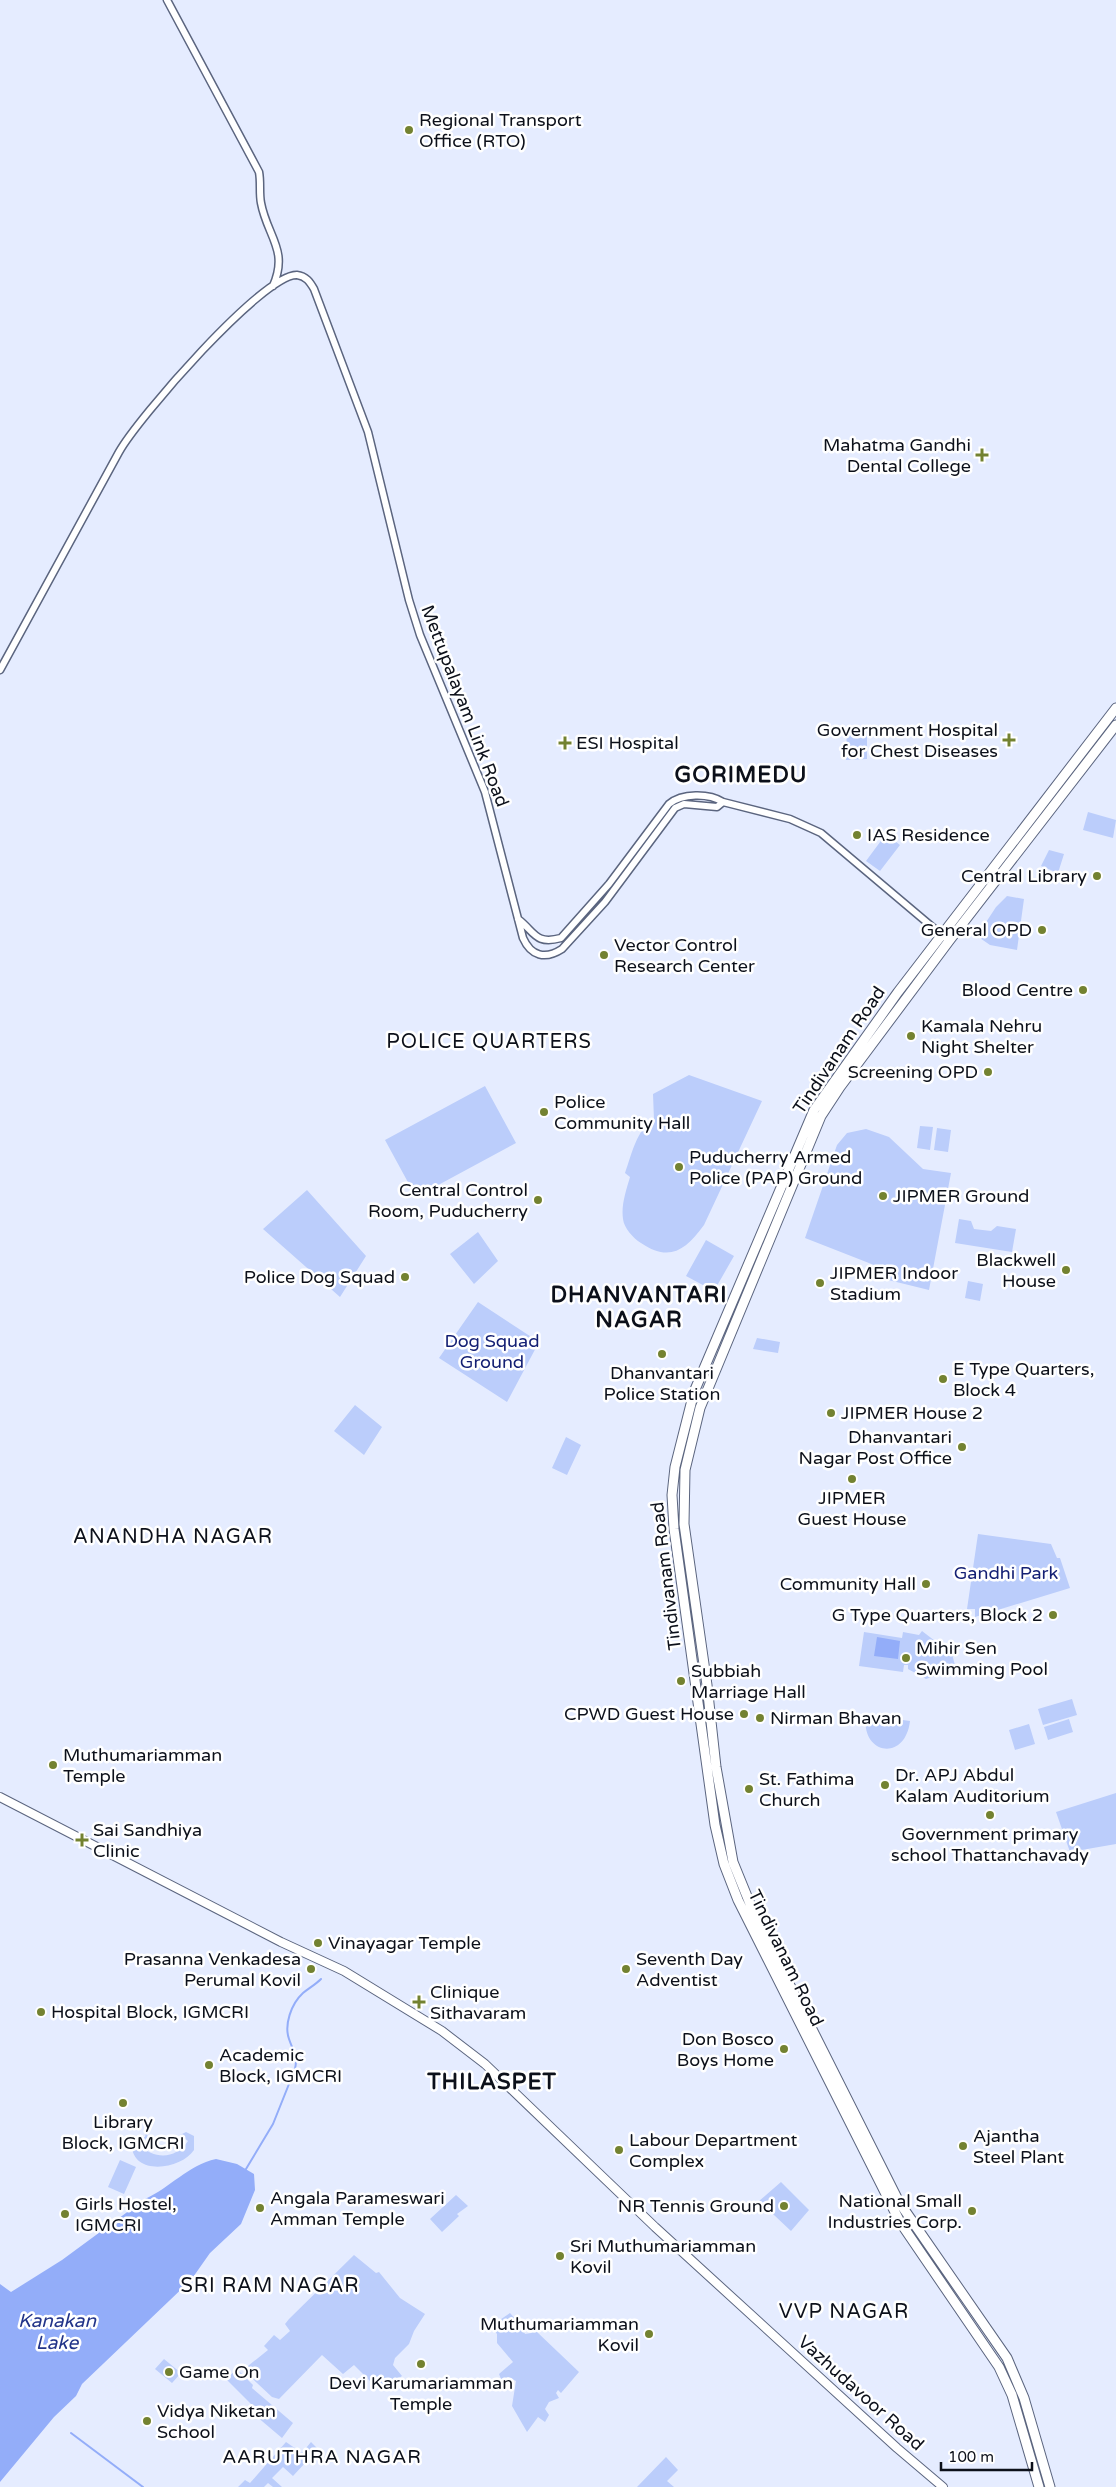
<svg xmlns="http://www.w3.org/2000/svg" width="1116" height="2487" font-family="'Varela Round',sans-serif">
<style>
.green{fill:#bbcdfb}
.water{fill:#93adf9}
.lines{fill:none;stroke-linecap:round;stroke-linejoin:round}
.stream{stroke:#93adf9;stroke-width:2}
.minor-casing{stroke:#5b657f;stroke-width:9}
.major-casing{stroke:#5b657f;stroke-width:10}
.highway-casing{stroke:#5b657f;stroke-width:11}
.minor{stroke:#fff;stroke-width:6}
.major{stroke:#fff;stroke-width:8}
.highway{stroke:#fff;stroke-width:9}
.poi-dot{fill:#738231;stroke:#fff;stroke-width:2}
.labels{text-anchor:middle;stroke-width:5;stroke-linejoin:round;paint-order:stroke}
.poi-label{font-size:18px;fill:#0c101a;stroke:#fff;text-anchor:start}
.street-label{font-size:18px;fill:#0c101a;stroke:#fff}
.park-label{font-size:18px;fill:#142074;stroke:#fff}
.water-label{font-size:19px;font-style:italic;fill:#223489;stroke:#fff}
.neighbourhood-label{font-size:19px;letter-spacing:1px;fill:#0c101a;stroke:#fff}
.quarter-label{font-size:20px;letter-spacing:1px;fill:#0c101a;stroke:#fff}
.district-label{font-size:22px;font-weight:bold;letter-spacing:1px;fill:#0c101a;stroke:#fff}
</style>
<rect width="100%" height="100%" fill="#e5ecff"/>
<path class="green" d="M 847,726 L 867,726 L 867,759 L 846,760 Z
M 1088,812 L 1116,820 L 1113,838 L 1083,830 Z
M 886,834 L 900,845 L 880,871 L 866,861 Z
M 1049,850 L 1064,854 L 1058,873 L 1041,866 Z
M 1007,896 L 1024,899 L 1017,950 L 990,945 L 977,936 L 996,907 Z
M 689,1075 L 762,1101 L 704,1225 C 685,1251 669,1262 641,1243 C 633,1238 624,1228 623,1219 C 621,1205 626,1191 630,1177 L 625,1173 C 631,1157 637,1127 654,1120 L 653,1094 Z
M 485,1086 L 516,1143 L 416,1197 L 385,1140 Z
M 920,1126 L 933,1127 L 930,1150 L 917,1148 Z
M 937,1128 L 951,1130 L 948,1152 L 934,1150 Z
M 866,1129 L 889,1137 L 923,1169 L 951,1173 L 929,1290 L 872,1276 L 874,1265 L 805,1238 L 837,1145 L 847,1133 Z
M 307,1190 L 366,1256 L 340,1297 L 263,1229 Z
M 959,1219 L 971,1221 L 974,1229 L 991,1231 L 997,1226 L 1016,1229 L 1012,1252 L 955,1243 Z
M 478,1232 L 498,1261 L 474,1284 L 450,1254 Z
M 706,1240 L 734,1256 L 714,1291 L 686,1276 Z
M 968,1281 L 983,1284 L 980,1301 L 965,1298 Z
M 478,1302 L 539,1342 L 507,1402 L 439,1358 Z
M 757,1338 L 780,1342 L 778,1353 L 753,1349 Z
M 355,1405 L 382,1427 L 364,1455 L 334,1431 Z
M 566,1437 L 581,1445 L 567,1475 L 552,1468 Z
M 978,1534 L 1051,1544 L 1057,1558 L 1060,1558 L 1070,1588 L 975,1617 L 975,1609 L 967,1609 Z
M 922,1631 L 952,1654 L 956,1669 L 926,1679 L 908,1669 L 908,1665 L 904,1665 L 903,1672 L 859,1666 L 864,1632 L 902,1638 L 903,1632 L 919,1635 Z
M 1072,1699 L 1077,1715 L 1043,1725 L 1038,1709 Z
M 866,1715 L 910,1721 C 905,1763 860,1754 866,1715 Z
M 1069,1719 L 1073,1732 L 1048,1740 L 1044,1727 Z
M 1029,1724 L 1035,1744 L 1015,1750 L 1009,1730 Z
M 1116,1793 L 1116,1844 L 1070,1852 L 1056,1812 Z
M 146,2132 L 148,2137 L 139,2145 C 155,2160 176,2159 188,2141 L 180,2135 L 186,2132 L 194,2136 L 194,2150 C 181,2170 132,2176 132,2145 L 136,2138 L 145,2137 Z
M 120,2160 L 136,2167 L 124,2194 L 108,2187 Z
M 781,2182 L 809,2210 L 791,2231 L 759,2201 Z
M 456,2195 L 468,2206 L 457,2214 L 459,2216 L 442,2232 L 430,2219 Z
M 354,2255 L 376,2273 L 379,2272 L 400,2298 L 425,2314 L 414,2331 L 409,2344 L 395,2358 L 393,2365 L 402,2376 L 379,2390 L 354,2365 L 343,2374 L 322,2355 L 279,2399 L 272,2397 L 243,2370 L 268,2350 L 264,2346 L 274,2335 L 280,2340 L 290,2331 L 285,2324 L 289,2319 Z
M 510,2313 L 521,2325 L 525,2334 L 537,2332 L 579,2372 L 561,2393 L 558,2390 L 556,2393 L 559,2398 L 549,2402 L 545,2409 L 549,2415 L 545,2422 L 538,2417 L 527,2432 L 512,2406 L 516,2381 L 508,2377 L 501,2379 L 499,2374 L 513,2362 L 497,2343 L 497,2334 L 491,2326 Z
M 164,2359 L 181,2373 L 172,2383 L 155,2369 Z
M 237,2369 L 253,2385 L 252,2388 L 293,2423 L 282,2438 L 256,2416 L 254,2413 L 255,2408 L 226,2379 Z
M 286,2442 L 302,2453 L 311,2442 L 318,2449 L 293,2476 L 283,2467 L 272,2478 L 282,2487 L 273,2487 L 268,2483 L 264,2487 L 238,2487 L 245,2480 L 250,2483 Z
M 666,2457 L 678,2470 L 667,2481 L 674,2487 L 637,2487 Z"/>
<path class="water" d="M 877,1637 L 900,1641 L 898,1659 L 874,1656 Z
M 216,2159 L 237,2164 L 254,2174 L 255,2190 L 241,2224 L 210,2253 L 191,2280 L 82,2384 L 76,2396 L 54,2417 L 0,2482 L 0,2284 L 11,2292 L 62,2260 L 145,2199 C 170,2188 188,2165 216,2159 Z"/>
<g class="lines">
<path class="stream" d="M 246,2169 L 273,2124 L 295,2069 C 298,2056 293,2051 289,2039 C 284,2025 291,2004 303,1993 C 309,1988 315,1985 321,1979
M 71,2433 L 143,2487"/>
<g class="minor-casing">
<path id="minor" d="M 167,0 L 259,172 C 261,182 259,193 261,203 C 267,236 289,250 273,286
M 0,670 L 119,452 C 137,419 263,274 297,275 C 306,276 310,282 314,289 L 368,432 L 409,600 L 420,635 L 485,792 L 523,938 C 531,956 545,960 562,949 L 605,902 L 675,808 L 684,804 L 717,807 L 723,802
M 518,919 C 535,932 535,945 561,938 L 609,884 L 669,804 C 682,793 709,793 723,802 L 790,819 L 821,833 L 949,941"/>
</g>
<g class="major-casing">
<path id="major" d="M 0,1797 L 281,1942 L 344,1971 L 442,2031 L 485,2064 L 655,2227 L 897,2448 L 943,2487"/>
</g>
<g class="highway-casing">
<path id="highway" d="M 1039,2487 L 1012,2395 L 999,2367 L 900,2222 L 738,1900 L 724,1864 L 715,1825 L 674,1529 L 672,1495 L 675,1467 L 694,1392 L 814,1110 L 898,992 L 1116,708
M 1050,2487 L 1024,2398 L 1007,2358 L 899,2202 L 755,1916 L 733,1862 L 716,1767 L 707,1685 L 684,1524 L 685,1470 L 700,1408 L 821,1116 L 840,1087 L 949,941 L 1116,725"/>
</g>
<use href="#minor" class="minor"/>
<use href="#major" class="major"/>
<use href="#highway" class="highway"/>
</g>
<g class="poi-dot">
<circle cx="409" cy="130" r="5"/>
<path d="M979.5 447.5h5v5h5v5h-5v5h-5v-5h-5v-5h5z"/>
<path d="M1006.5 732.5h5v5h5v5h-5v5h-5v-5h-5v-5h5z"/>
<path d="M562.5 735.5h5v5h5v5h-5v5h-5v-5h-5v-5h5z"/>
<circle cx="857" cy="835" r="5"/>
<circle cx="1097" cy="876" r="5"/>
<circle cx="1042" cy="930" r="5"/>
<circle cx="604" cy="955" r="5"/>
<circle cx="1083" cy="990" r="5"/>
<circle cx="911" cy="1036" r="5"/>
<circle cx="988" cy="1072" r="5"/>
<circle cx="544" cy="1112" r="5"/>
<circle cx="679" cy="1167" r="5"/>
<circle cx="883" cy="1196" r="5"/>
<circle cx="538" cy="1200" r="5"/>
<circle cx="1066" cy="1270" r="5"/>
<circle cx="405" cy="1277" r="5"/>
<circle cx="820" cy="1283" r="5"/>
<circle cx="662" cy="1354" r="5"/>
<circle cx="943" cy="1379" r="5"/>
<circle cx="831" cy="1413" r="5"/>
<circle cx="962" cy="1447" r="5"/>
<circle cx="852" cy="1479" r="5"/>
<circle cx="926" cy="1584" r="5"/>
<circle cx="1053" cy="1615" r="5"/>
<circle cx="906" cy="1658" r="5"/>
<circle cx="681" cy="1681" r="5"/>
<circle cx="744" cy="1714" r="5"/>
<circle cx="760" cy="1718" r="5"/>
<circle cx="53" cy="1765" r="5"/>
<circle cx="885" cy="1785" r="5"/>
<circle cx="749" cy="1789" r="5"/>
<circle cx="990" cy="1815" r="5"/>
<path d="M79.5 1832.5h5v5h5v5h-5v5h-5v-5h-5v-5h5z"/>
<circle cx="318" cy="1943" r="5"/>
<circle cx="311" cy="1969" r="5"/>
<circle cx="626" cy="1969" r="5"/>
<path d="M416.5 1994.5h5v5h5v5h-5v5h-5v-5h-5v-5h5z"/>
<circle cx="41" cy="2012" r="5"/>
<circle cx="784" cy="2049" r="5"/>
<circle cx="209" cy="2065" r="5"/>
<circle cx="123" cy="2103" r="5"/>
<circle cx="963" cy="2146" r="5"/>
<circle cx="619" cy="2150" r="5"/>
<circle cx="784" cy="2206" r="5"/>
<circle cx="260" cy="2208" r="5"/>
<circle cx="972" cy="2211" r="5"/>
<circle cx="65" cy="2214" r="5"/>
<circle cx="560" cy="2256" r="5"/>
<circle cx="649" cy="2334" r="5"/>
<circle cx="421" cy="2364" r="5"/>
<circle cx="169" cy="2372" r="5"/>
<circle cx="147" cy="2421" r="5"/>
</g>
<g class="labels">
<g class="poi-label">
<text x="419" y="126">Regional Transport<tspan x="419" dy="21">Office (RTO)</tspan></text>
<text x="971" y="451" text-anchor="end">Mahatma Gandhi<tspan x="971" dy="21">Dental College</tspan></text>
<text x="998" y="736" text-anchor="end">Government Hospital<tspan x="998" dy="21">for Chest Diseases</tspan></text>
<text x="576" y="749">ESI Hospital</text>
<text x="867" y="841">IAS Residence</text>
<text x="1087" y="882" text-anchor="end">Central Library</text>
<text x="1032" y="936" text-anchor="end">General OPD</text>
<text x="614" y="951">Vector Control<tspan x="614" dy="21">Research Center</tspan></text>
<text x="1073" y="996" text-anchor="end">Blood Centre</text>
<text x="921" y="1032">Kamala Nehru<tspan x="921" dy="21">Night Shelter</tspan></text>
<text x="978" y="1078" text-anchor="end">Screening OPD</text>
<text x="554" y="1108">Police<tspan x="554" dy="21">Community Hall</tspan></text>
<text x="689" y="1163">Puducherry Armed<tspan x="689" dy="21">Police (PAP) Ground</tspan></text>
<text x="528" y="1196" text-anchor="end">Central Control<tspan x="528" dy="21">Room, Puducherry</tspan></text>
<text x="893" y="1202">JIPMER Ground</text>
<text x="1056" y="1266" text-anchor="end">Blackwell<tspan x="1056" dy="21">House</tspan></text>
<text x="830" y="1279">JIPMER Indoor<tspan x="830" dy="21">Stadium</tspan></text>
<text x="395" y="1283" text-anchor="end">Police Dog Squad</text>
<text x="953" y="1375">E Type Quarters,<tspan x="953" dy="21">Block 4</tspan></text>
<text x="662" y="1379" text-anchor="middle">Dhanvantari<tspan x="662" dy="21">Police Station</tspan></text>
<text x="841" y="1419">JIPMER House 2</text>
<text x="952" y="1443" text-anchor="end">Dhanvantari<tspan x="952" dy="21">Nagar Post Office</tspan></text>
<text x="852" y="1504" text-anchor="middle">JIPMER<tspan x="852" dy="21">Guest House</tspan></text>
<text x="916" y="1590" text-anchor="end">Community Hall</text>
<text x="1043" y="1621" text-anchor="end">G Type Quarters, Block 2</text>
<text x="916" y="1654">Mihir Sen<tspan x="916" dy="21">Swimming Pool</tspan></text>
<text x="691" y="1677">Subbiah<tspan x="691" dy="21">Marriage Hall</tspan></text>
<text x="734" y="1720" text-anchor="end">CPWD Guest House</text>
<text x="770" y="1724">Nirman Bhavan</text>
<text x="63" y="1761">Muthumariamman<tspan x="63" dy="21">Temple</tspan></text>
<text x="895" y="1781">Dr. APJ Abdul<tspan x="895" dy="21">Kalam Auditorium</tspan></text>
<text x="759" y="1785">St. Fathima<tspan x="759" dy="21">Church</tspan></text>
<text x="93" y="1836">Sai Sandhiya<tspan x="93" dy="21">Clinic</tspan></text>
<text x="990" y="1840" text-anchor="middle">Government primary<tspan x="990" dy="21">school Thattanchavady</tspan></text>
<text x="328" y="1949">Vinayagar Temple</text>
<text x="301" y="1965" text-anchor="end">Prasanna Venkadesa<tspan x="301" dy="21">Perumal Kovil</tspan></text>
<text x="636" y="1965">Seventh Day<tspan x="636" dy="21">Adventist</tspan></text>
<text x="430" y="1998">Clinique<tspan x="430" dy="21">Sithavaram</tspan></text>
<text x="51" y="2018">Hospital Block, IGMCRI</text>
<text x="774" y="2045" text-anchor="end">Don Bosco<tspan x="774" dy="21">Boys Home</tspan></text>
<text x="219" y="2061">Academic<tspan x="219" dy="21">Block, IGMCRI</tspan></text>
<text x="123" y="2128" text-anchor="middle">Library<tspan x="123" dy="21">Block, IGMCRI</tspan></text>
<text x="973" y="2142">Ajantha<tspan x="973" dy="21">Steel Plant</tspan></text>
<text x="629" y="2146">Labour Department<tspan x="629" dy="21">Complex</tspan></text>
<text x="270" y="2204">Angala Parameswari<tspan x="270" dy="21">Amman Temple</tspan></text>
<text x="962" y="2207" text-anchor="end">National Small<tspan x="962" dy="21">Industries Corp.</tspan></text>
<text x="75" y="2210">Girls Hostel,<tspan x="75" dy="21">IGMCRI</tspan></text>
<text x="774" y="2212" text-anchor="end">NR Tennis Ground</text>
<text x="570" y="2252">Sri Muthumariamman<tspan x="570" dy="21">Kovil</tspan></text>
<text x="639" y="2330" text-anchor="end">Muthumariamman<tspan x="639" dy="21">Kovil</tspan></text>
<text x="179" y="2378">Game On</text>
<text x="421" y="2389" text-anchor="middle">Devi Karumariamman<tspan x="421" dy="21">Temple</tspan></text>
<text x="157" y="2417">Vidya Niketan<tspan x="157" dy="21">School</tspan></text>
</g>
<g class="street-label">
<text transform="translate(465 706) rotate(69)" y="6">Mettupalayam Link Road</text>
<text transform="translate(839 1050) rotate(-56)" y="6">Tindivanam Road</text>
<text transform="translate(666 1576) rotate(-97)" y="6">Tindivanam Road</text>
<text transform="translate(786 1958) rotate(64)" y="6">Tindivanam Road</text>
<text transform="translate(861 2393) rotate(42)" y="6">Vazhudavoor Road</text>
</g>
<g class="park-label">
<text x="492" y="1347">Dog Squad<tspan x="492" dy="21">Ground</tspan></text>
<text x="1006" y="1579">Gandhi Park</text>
</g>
<g class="water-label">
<text x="57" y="2327">Kanakan<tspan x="57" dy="22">Lake</tspan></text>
</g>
<g class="neighbourhood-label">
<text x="322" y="2463">AARUTHRA NAGAR</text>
</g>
<g class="quarter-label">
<text x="489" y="1048">POLICE QUARTERS</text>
<text x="173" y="1543">ANANDHA NAGAR</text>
<text x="270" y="2292">SRI RAM NAGAR</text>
<text x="844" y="2318">VVP NAGAR</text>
</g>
<g class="district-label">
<text x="741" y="782">GORIMEDU</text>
<text x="639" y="1302">DHANVANTARI<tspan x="639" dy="25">NAGAR</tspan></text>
<text x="492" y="2089">THILASPET</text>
</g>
</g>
<path d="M941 2462v8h91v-8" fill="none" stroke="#0c101a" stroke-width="2.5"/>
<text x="948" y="2462" font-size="15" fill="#0c101a" stroke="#ffffff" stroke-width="4" paint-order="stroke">100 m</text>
</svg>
